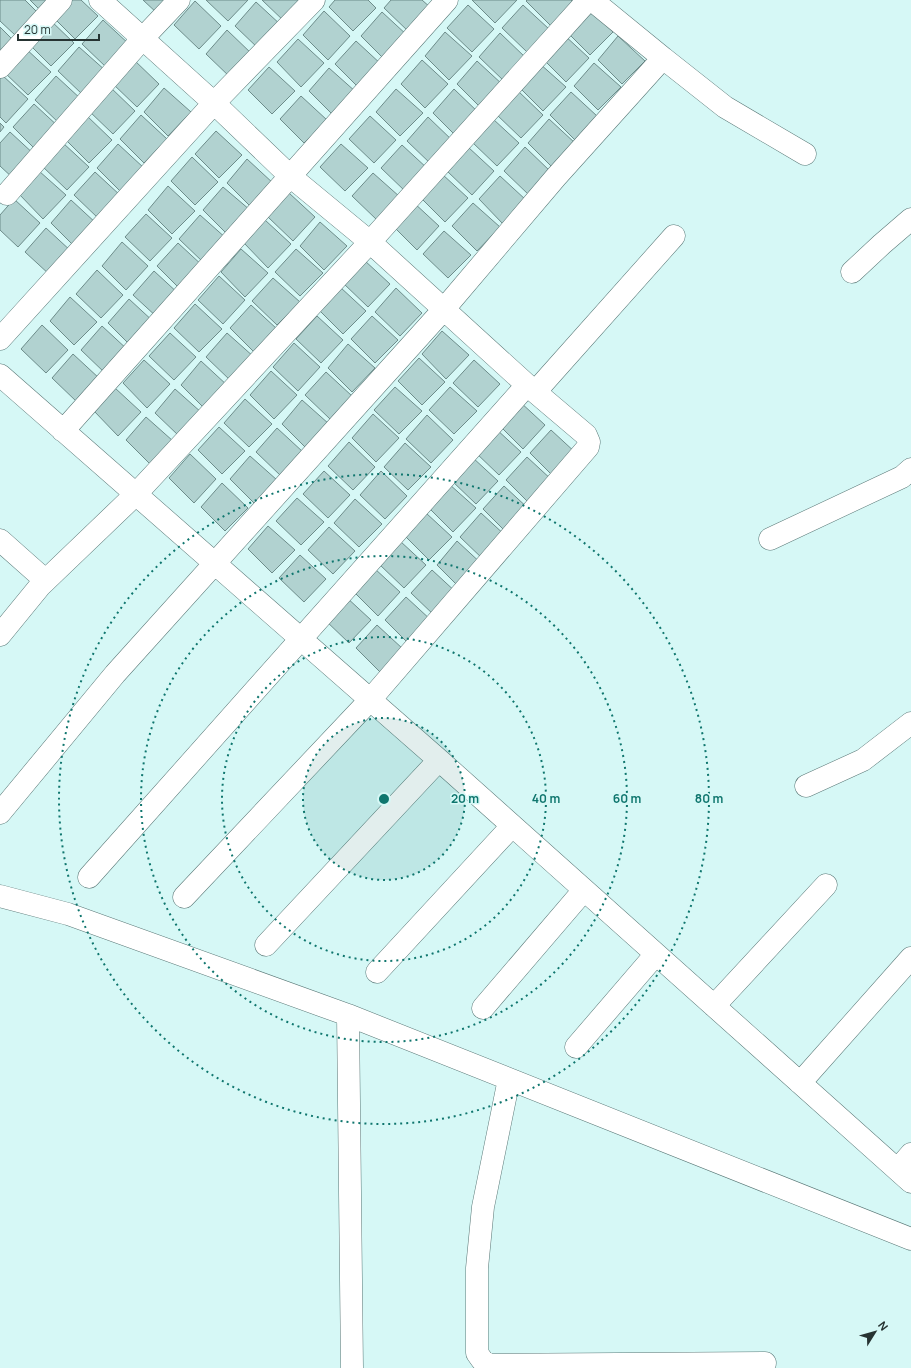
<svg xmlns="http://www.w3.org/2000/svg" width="911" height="1368" font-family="Manrope,sans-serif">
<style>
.building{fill:#b1d2d0;stroke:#6d8c8a}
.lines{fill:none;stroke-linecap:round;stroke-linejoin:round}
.street-casing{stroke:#5a7877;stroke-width:23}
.street{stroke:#fff;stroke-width:22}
.ring{fill:none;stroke:#0f766e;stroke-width:2;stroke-dasharray:2 4}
.centre{fill:#0f766e;stroke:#d6f8f6;stroke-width:2}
.ring-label{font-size:12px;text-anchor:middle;font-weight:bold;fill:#0f766e;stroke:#d6f8f6;stroke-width:3;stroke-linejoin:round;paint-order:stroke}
</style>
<rect width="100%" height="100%" fill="#d6f8f6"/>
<path class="building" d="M 0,0 L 25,0 L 37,12 L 15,35 L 0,21 Z
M 30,0 L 47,0 L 39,9 Z
M 64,0 L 81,0 L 98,16 L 75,39 L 51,15 Z
M 143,0 L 172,0 L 158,14 Z
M 206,0 L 248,0 L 228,21 Z
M 262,0 L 308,0 L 286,23 Z
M 335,0 L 368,0 L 376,8 L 353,31 L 329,7 Z
M 391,0 L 422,0 L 431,8 L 409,32 L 384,8 Z
M 472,0 L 517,0 L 495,23 Z
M 527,0 L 571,0 L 573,2 L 551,26 L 526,1 Z
M 195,1 L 221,26 L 199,49 L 174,25 Z
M 256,2 L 282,26 L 260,50 L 235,26 Z
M 468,5 L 494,29 L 472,52 L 447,28 Z
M 523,5 L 549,29 L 527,52 L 502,28 Z
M 587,7 L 613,32 L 590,55 L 566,31 Z
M 324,11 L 350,36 L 328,60 L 303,35 Z
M 382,12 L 408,36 L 385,60 L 361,36 Z
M 48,18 L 74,43 L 51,66 L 27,42 Z
M 103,20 L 130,45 L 107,68 L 82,44 Z
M 0,27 L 14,41 L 0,55 Z
M 227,30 L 253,55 L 231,78 L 206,54 Z
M 445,32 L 472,56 L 449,80 L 425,56 Z
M 500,33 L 526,58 L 504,81 L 479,57 Z
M 563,34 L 589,58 L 566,82 L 542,58 Z
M 618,36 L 645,61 L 622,84 L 598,60 Z
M 298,39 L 324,63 L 301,87 L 277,62 Z
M 356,41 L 382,65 L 359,88 L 335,64 Z
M 24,47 L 51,72 L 28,95 L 3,71 Z
M 79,47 L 106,71 L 83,95 L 58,71 Z
M 133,59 L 159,84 L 137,107 L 112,83 Z
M 422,60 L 448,84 L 425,108 L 401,84 Z
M 477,61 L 503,85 L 481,108 L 457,84 Z
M 539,63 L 566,87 L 543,111 L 518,86 Z
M 594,63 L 621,87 L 598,110 L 574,86 Z
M 269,67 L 295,91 L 272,114 L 248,90 Z
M 329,68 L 356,92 L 333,115 L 309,91 Z
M 2,75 L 28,99 L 6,123 L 0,117 L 0,77 Z
M 56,76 L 82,100 L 60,124 L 35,100 Z
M 109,86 L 135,111 L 113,134 L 88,110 Z
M 164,88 L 191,112 L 168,136 L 144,112 Z
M 396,89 L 423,113 L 400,136 L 376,112 Z
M 454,89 L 480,114 L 457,137 L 433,113 Z
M 517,90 L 543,115 L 521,138 L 496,114 Z
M 571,92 L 597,116 L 575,140 L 550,115 Z
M 301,96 L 327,120 L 304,143 L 280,119 Z
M 34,104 L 60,128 L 37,151 L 13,127 Z
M 86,115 L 112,140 L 89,163 L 65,139 Z
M 141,115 L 167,139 L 144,163 L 120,139 Z
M 370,116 L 396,140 L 374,163 L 349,139 Z
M 428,117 L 454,142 L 432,165 L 407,141 Z
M 493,119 L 519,143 L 497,166 L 472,142 Z
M 549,119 L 575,143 L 552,167 L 528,143 Z
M 0,123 L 4,127 L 0,132 Z
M 216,131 L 242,155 L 219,178 L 195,154 Z
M 10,132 L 36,156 L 14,179 L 0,166 L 0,143 Z
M 63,143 L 89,167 L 67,190 L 42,166 Z
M 118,144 L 144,168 L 121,192 L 97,168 Z
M 341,144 L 368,168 L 345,191 L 320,167 Z
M 402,145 L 428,169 L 406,192 L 381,168 Z
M 468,147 L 494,171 L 472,195 L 447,171 Z
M 525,147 L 551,172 L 529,195 L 504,171 Z
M 192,157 L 218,182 L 195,205 L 171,181 Z
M 247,159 L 274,184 L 251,207 L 227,183 Z
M 39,171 L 66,195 L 43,219 L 19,194 Z
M 95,172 L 121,196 L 99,219 L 74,195 Z
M 373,173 L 400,197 L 377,220 L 352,196 Z
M 442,174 L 468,198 L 445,222 L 421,198 Z
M 500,176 L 526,200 L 503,224 L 479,199 Z
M 168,186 L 195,211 L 172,234 L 148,210 Z
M 223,187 L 250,210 L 227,234 L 203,210 Z
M 289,193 L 315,217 L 293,241 L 268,217 Z
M 14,199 L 40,223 L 18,247 L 0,230 L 0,215 Z
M 71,200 L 97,224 L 75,247 L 51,223 Z
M 413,202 L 439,226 L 417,250 L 392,225 Z
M 473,203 L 500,227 L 477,251 L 452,226 Z
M 146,214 L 172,238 L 150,261 L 125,237 Z
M 200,215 L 227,239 L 204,263 L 179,239 Z
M 265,220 L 291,244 L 268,268 L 244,243 Z
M 320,222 L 347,246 L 324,270 L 300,246 Z
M 46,228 L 72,252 L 50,275 L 25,252 Z
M 444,231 L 471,255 L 448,278 L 423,254 Z
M 122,242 L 148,266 L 126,290 L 102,266 Z
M 178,243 L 204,267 L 181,290 L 157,266 Z
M 241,249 L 268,273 L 245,297 L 221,272 Z
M 296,249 L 323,273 L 300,296 L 275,272 Z
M 364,260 L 390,284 L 368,307 L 343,283 Z
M 97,270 L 123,295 L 101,318 L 76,294 Z
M 154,271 L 180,295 L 158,318 L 133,295 Z
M 219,276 L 245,300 L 223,324 L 198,300 Z
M 273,278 L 300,302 L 277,325 L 252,301 Z
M 340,287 L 366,311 L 343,334 L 319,310 Z
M 396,288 L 422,313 L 400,336 L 375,312 Z
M 70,297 L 97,322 L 74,345 L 50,321 Z
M 129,299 L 155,323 L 132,347 L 108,323 Z
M 195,304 L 222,329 L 199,352 L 174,328 Z
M 251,305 L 277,329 L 255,353 L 230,328 Z
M 317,316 L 343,340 L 321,363 L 296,339 Z
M 372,316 L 398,340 L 375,363 L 351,339 Z
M 42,325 L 68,350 L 46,373 L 21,349 Z
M 102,326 L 129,351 L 106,374 L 81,350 Z
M 442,331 L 469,355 L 446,379 L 422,354 Z
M 170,333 L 196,357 L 174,380 L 149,356 Z
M 227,333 L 254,357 L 231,381 L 206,357 Z
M 294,343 L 320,367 L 298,391 L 273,367 Z
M 348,344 L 375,368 L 352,392 L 328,368 Z
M 73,354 L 100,379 L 77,402 L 52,378 Z
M 419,358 L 445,382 L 422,405 L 398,381 Z
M 144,360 L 170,384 L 147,408 L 123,383 Z
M 474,360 L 500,384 L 478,407 L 453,383 Z
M 201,361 L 228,386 L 205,409 L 181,385 Z
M 271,371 L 297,395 L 274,419 L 250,395 Z
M 326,372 L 352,396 L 330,419 L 305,395 Z
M 395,387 L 422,411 L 399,434 L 374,410 Z
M 450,387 L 477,411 L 454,434 L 429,410 Z
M 115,388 L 141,412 L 118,436 L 94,411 Z
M 175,389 L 202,413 L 179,436 L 155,413 Z
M 245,399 L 272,424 L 249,447 L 224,423 Z
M 302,400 L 329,424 L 306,448 L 282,424 Z
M 519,401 L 545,425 L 523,449 L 498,424 Z
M 373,414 L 399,438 L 376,462 L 352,438 Z
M 427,415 L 453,440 L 431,463 L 406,439 Z
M 146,417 L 173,441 L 150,464 L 126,440 Z
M 219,427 L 245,451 L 222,474 L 198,450 Z
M 277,428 L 303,452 L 281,476 L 256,452 Z
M 495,428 L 521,452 L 499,475 L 474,451 Z
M 551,430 L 577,454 L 554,477 L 530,453 Z
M 349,442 L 375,467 L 353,490 L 328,466 Z
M 405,443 L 431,467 L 408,490 L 384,467 Z
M 190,454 L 216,479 L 194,503 L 169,478 Z
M 250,456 L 277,480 L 254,503 L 230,479 Z
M 472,457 L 498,481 L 476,504 L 451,480 Z
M 527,457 L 553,481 L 530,504 L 506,480 Z
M 324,471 L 350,495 L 328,518 L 303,494 Z
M 381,471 L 407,496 L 385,519 L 360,495 Z
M 222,483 L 248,508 L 225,531 L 201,507 Z
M 449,484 L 476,508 L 453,532 L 429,508 Z
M 504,486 L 530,510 L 507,533 L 483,509 Z
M 297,498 L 324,522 L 301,545 L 276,521 Z
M 355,499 L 382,524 L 359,547 L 334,523 Z
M 426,513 L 452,537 L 429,560 L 405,536 Z
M 481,513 L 507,537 L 485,561 L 460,537 Z
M 268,526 L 295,550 L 272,573 L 248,549 Z
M 329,527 L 355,551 L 333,574 L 308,550 Z
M 400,541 L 426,565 L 404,588 L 379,564 Z
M 457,541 L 484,566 L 461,589 L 437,565 Z
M 300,555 L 326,579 L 304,602 L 279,578 Z
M 374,568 L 400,592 L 378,616 L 353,591 Z
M 432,570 L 458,594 L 436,617 L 411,593 Z
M 345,596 L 371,620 L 349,643 L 324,619 Z
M 406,597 L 432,621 L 409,644 L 385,620 Z
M 377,625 L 403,649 L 380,672 L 356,648 Z"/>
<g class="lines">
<g class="street-casing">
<path id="street" d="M 100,0 L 214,103 L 290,176 L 370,242 L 527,385 L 586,435 L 589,442 L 588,447 L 370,700 L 184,897
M 663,58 L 725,107 L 805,154
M 0,67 L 61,0
M 7,194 L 143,38 L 179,0
M 852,272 L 882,244 L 911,219
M 0,339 L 214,103 L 314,0
M 0,375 L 439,760 L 911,1182
M 536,391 L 674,236
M 63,431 L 447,0
M 770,539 L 902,477 L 911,469
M 0,540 L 45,580
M 0,635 L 40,586 L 136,494 L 370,242 L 588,0
M 806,786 L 863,760 L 911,723
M 0,813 L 115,674 L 444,309 L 556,177 L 663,58 L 592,0
M 89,877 L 527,385
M 0,896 L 68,914 L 348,1015 L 911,1239
M 266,945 L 439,760
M 377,972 L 512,826
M 714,1006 L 826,885
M 483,1008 L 584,890
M 348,1015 L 352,1368
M 576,1047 L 656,954
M 509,1079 L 483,1207 L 477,1268 L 477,1353 L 482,1360 L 489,1365 L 765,1363
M 800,1083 L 911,958
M 898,1169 L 911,1154"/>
</g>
<use href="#street" class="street"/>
</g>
<circle cx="384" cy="799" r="81" fill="#0f766e" fill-opacity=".12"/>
<g class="ring">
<circle cx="384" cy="799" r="81"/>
<circle cx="384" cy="799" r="162"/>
<circle cx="384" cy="799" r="243"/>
<circle cx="384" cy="799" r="325"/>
</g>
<circle cx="384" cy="799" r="6" class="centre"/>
<g class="ring-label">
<text x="465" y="803">20 m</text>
<text x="546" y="803">40 m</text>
<text x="627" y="803">60 m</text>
<text x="709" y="803">80 m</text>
</g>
<g transform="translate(875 1332) rotate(53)" stroke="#d6f8f6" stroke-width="3" paint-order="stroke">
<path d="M0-3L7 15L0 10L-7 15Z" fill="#263332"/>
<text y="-6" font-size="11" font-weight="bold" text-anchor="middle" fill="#263332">N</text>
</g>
<path d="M18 34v6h81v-6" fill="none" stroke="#263332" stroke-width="2"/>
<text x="24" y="34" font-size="12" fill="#263332" stroke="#d6f8f6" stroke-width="3" paint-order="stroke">20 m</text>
</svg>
